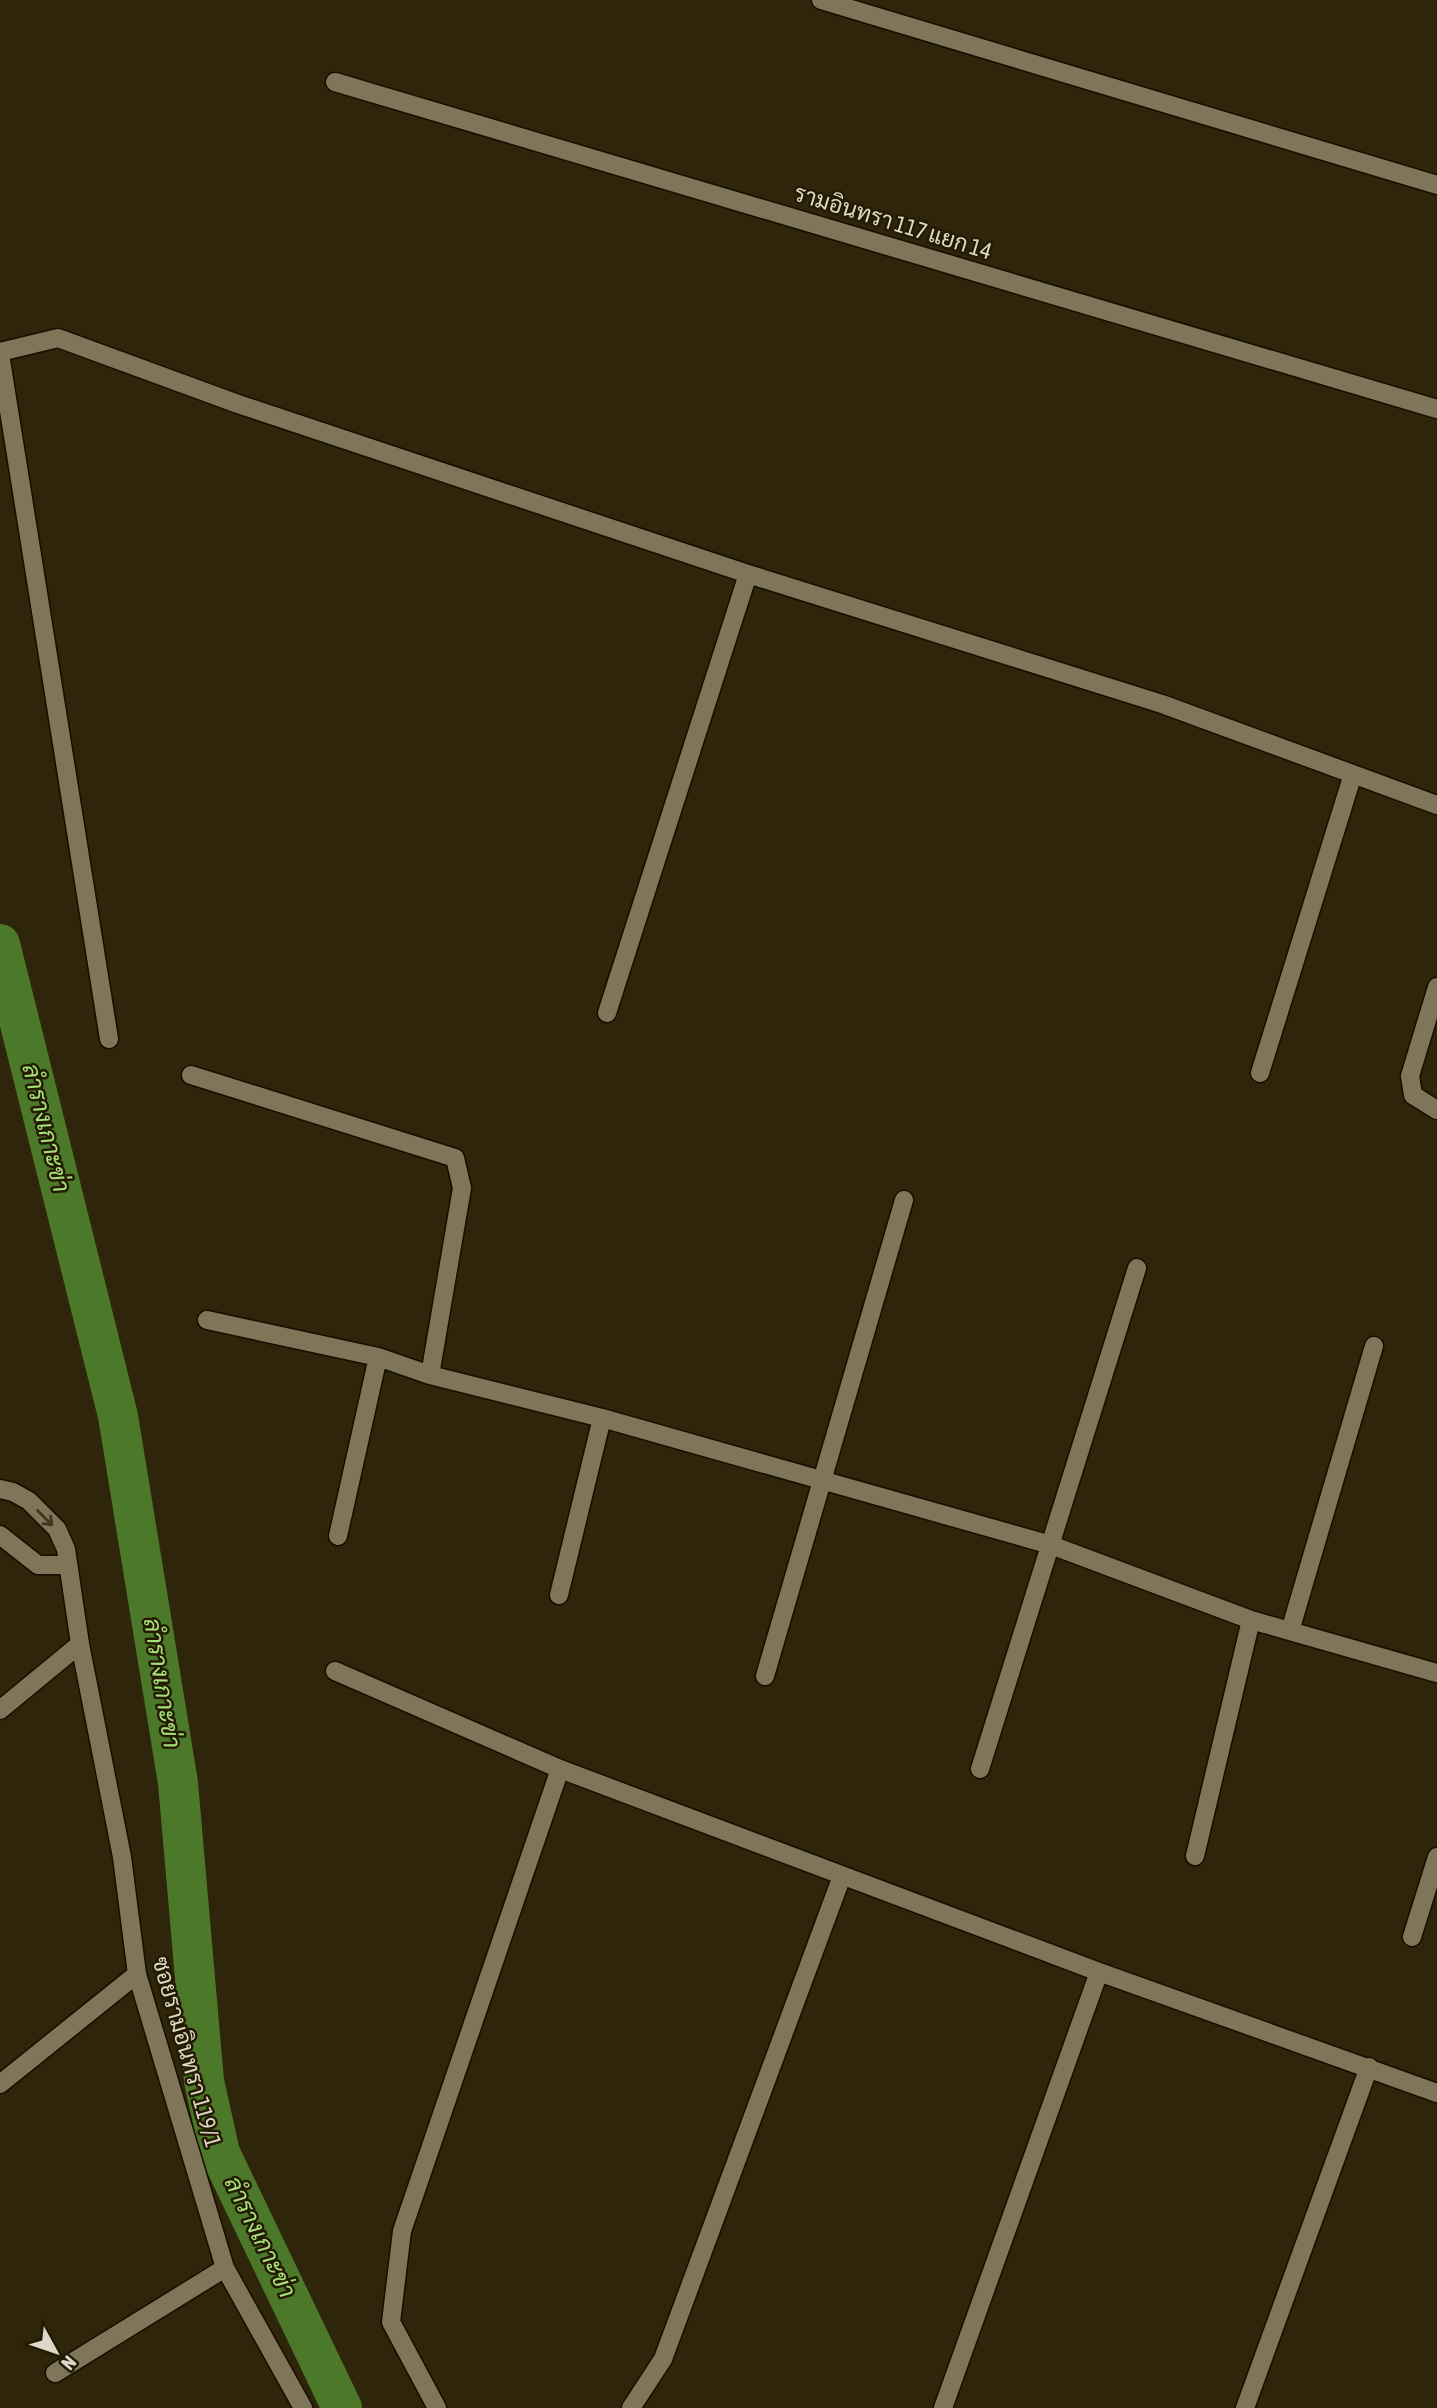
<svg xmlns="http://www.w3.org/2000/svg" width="1437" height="2408" font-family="'Asap Condensed',Sarabun,sans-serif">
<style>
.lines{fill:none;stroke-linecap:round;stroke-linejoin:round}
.canal{stroke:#4c782a;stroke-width:40}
.minor-casing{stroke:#160e00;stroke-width:21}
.minor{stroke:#7f7559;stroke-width:18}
.oneway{stroke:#3f361c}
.labels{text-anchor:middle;stroke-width:5;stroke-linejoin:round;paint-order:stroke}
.street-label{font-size:23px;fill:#ddd8c8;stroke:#241b02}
.water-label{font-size:24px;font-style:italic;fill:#a5e17a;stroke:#241b02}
</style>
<rect width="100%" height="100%" fill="#2e250a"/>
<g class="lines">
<path class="canal" d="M 0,944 L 118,1416 L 178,1783 L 204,2081 L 220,2153 L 342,2408"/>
<g class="minor-casing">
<path id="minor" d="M 821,0 L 1437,185
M 335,82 L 1437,409
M 0,352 L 58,338 L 238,404 L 748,574 L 1162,704 L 1437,805
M 0,354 L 109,1039
M 1437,987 L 1410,1076 L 1413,1095 L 1437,1110
M 607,1013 L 748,574
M 1260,1073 L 1353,774
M 191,1075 L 455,1158 L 462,1188 L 430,1375 L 602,1418 L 1051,1545 L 1251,1620 L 1437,1673
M 207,1320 L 378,1357 L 430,1375
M 0,1489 L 13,1492 L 29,1501 L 57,1529 L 66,1549 L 80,1644 L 122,1857 L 137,1974 L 225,2268 L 303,2408
M 0,1535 L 38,1565 L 66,1565
M 338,1536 L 378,1357
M 559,1595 L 602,1418
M 1290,1631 L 1374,1346
M 335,1671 L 560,1769 L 1099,1972 L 1437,2093
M 765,1676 L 904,1200
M 0,1710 L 80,1644
M 980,1769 L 1137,1268
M 1195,1856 L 1251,1620
M 1412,1937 L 1437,1857
M 0,2084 L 137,1974
M 55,2373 L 225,2268
M 437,2408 L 391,2322 L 402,2231 L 560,1769
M 631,2408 L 663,2359 L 842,1876
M 943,2408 L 1099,1972
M 1245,2408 L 1369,2067"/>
</g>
<use href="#minor" class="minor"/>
</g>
<defs><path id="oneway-shaft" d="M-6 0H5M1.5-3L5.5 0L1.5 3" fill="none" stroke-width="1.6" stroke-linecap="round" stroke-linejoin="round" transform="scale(1.75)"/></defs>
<use class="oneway" href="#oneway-shaft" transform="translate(45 1518) rotate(45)"/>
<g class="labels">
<g class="street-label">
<text transform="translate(893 222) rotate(17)" y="8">รามอินทรา 117 แยก 14</text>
<text transform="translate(187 2052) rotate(74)" y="8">ซอยรามอินทรา 119/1</text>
</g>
<g class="water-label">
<text transform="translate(46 1128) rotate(76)" y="8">ลำรางเกาะข่า</text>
<text transform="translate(162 1683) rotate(81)" y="8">ลำรางเกาะข่า</text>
<text transform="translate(260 2237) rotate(64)" y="8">ลำรางเกาะข่า</text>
</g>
</g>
<g transform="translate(56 2352) rotate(130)" stroke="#241b02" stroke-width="5" paint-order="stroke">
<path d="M0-5L12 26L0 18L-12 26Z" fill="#ddd8c8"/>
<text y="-10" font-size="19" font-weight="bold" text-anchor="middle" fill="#ddd8c8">N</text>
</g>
</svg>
